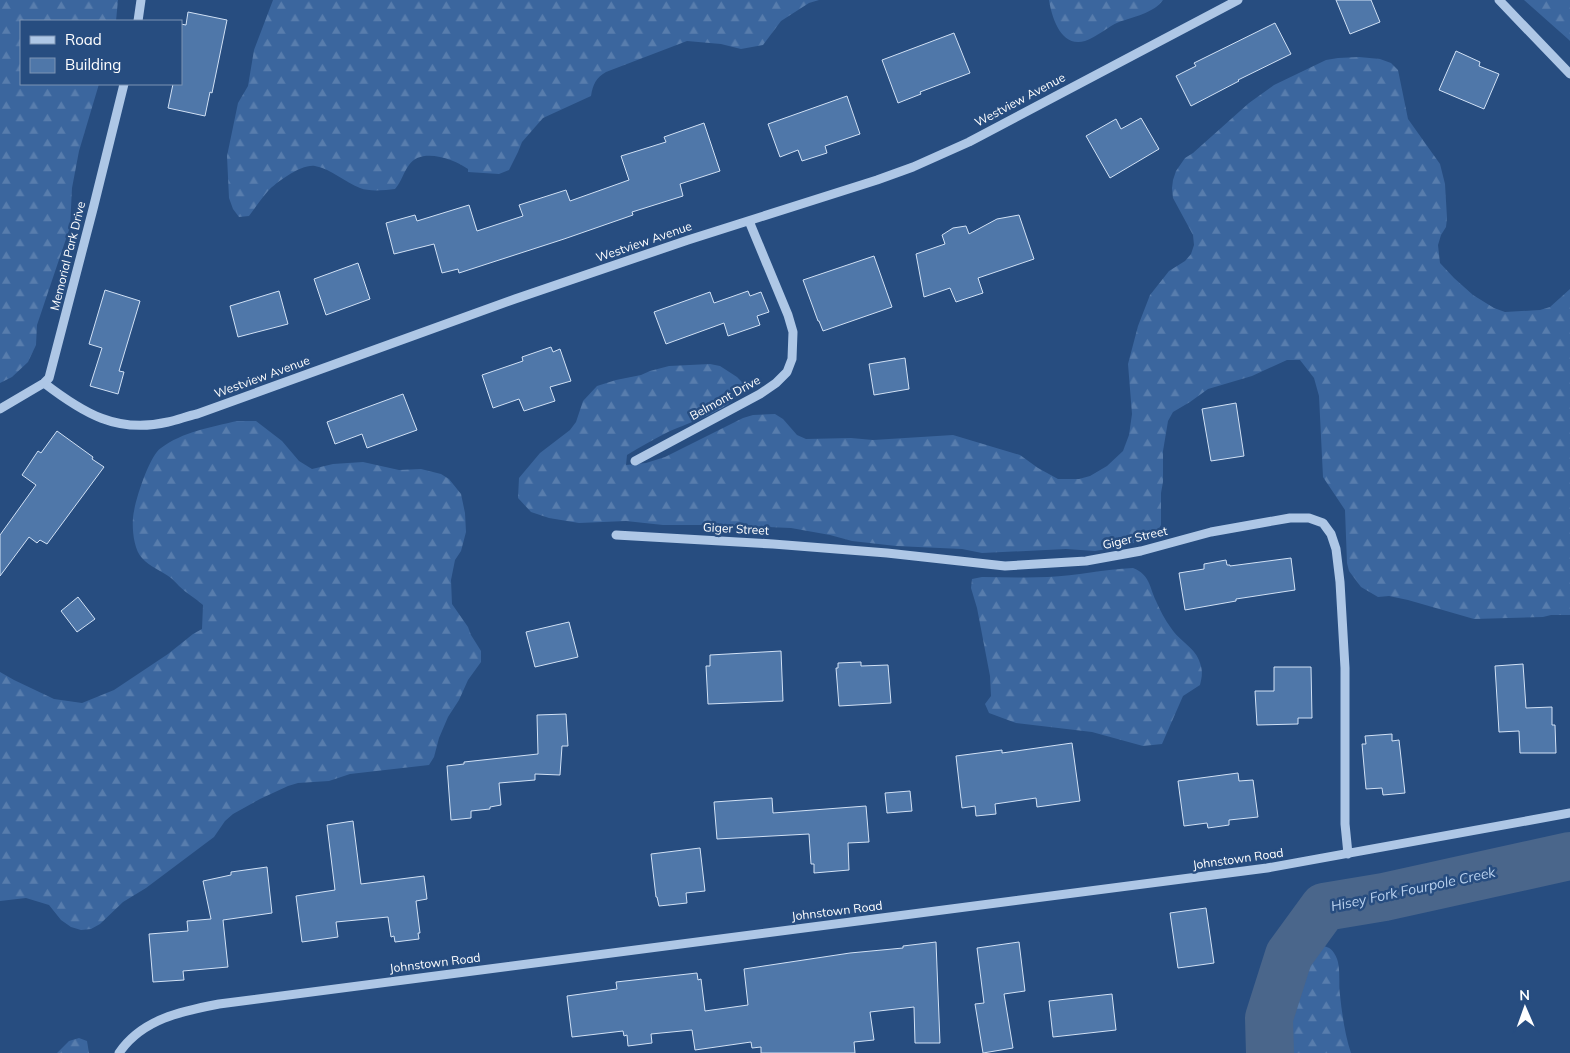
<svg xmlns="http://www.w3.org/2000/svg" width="1570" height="1053" font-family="Mulish,sans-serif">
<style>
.forest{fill:url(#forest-firs)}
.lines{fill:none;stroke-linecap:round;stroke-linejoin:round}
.river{stroke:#4a668b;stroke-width:48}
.building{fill:#4f77a9;stroke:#d1e1f5}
.minor{stroke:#aec7e6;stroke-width:9}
.labels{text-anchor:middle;stroke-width:5;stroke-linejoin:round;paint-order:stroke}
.street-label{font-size:12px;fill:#fff;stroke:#274d80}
.water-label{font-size:14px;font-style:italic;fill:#b9d1ee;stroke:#274d80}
</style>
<defs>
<pattern id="forest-firs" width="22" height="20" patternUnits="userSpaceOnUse" patternTransform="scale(1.25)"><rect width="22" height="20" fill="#3b669e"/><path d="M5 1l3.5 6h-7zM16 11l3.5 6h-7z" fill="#587dad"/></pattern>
</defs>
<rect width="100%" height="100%" fill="#274d80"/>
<path class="forest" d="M 0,0 L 118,0 L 116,21 L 21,21 L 21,84 L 99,84 L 79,151 L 72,188 L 70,227 L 37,325 L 36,345 L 28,362 L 12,377 L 0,383 Z
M 273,0 L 819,0 L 809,3 L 781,21 L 763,45 L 741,49 L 721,44 L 687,41 L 606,72 C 596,78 593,84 591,96 L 543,118 L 522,142 L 518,152 L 509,170 L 499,174 L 468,172 L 468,169 C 454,159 421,147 409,165 C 403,173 402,181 395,189 C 385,190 370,192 360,188 C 345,182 331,169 315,166 C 301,164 277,182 268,191 C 261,199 255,208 249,216 L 239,217 L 233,209 L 229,198 L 227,156 L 238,103 L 248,86 L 254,50 Z
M 1049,0 L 1163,0 C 1154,13 1133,17 1119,22 C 1107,27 1097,37 1085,41 C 1061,48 1052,18 1049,0 Z
M 1524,0 L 1570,0 L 1570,41 L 1568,39 Z
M 1359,57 L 1380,59 L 1391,63 L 1398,70 L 1408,119 L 1440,164 L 1445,184 L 1447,218 L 1446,227 L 1441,235 L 1438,245 L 1440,263 L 1454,278 L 1473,295 L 1494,308 L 1505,312 L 1540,310 L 1550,307 L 1570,289 L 1570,615 L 1551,615 L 1543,617 L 1474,619 L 1408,600 L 1389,596 L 1378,597 L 1361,587 L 1349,571 L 1347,563 L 1345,510 L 1323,477 L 1319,396 L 1314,378 L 1300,360 L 1287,360 L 1252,376 L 1208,389 L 1190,402 L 1173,412 L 1168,421 L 1163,451 L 1163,482 L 1161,493 L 1161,525 L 1156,534 L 1148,538 L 1128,545 L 1095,551 L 1066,549 L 982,553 L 962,549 L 896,546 L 852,541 L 830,535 L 791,528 L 715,525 L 663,525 L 626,521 L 579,523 L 549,518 L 531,512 L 518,498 L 519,478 L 540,453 L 570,430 L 576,422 L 583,401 L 597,386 L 616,380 L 641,375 L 650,371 L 669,366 L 710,364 L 720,366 L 737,377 L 744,384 L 745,388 C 732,409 691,422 668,432 C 654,439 640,447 627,455 L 626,465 L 646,463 L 665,457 L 743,418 L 753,415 L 775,414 L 783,419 L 797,435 L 806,439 L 851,438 L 873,440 L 953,435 L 1020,455 L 1038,468 L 1058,479 L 1079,479 L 1090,476 L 1107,466 L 1123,451 L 1129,435 L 1132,414 L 1128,364 L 1138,326 L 1150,295 L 1169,271 L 1185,261 L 1191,254 L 1194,245 L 1193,235 L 1173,198 L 1172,188 L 1173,180 L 1176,171 L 1185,158 L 1193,153 L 1249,103 L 1274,85 L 1326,60 L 1338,58 Z
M 237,421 L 256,421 L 282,441 L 299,461 L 312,469 L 333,464 L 363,462 L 399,470 L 421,469 L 441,474 L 449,479 L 461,494 L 465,513 L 466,532 L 461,551 L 455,560 L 451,580 L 452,604 L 468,627 L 471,635 L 481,651 L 481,662 L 468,680 L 459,700 L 448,717 L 439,738 L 434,757 L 429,765 L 350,774 L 329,781 L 298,783 L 288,786 L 260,799 L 233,814 L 225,821 L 214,837 L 146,888 L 123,902 L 100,924 L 91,929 L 81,930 L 71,927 L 61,920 L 49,905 L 26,898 L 0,901 L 0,672 L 14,680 L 54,699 L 82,703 L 114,690 L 168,654 L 193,634 L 202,629 L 203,605 C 195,598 186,593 179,586 C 176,583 174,580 171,578 C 162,571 150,567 142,558 C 134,550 132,530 133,518 C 134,503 149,456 161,448 C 182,432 212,427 237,421 Z
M 1133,568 C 1150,575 1149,586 1156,601 C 1160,610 1165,620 1171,628 C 1179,641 1196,648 1200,663 C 1203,671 1202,677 1200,685 L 1183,696 L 1162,744 L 1143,746 L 1092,732 L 1016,723 L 989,713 L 985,704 L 991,696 L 990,676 L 977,608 L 971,588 L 972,579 L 982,577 C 1004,577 1026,578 1048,577 C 1077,576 1104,569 1133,568 Z
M 1317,946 C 1324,946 1330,946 1334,953 C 1342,964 1338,982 1340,995 C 1342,1014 1345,1035 1351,1053 L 1278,1053 L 1279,1044 L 1278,1005 L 1280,996 L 1308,950 Z
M 79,1038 L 87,1041 L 89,1053 L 57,1053 L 69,1041 Z"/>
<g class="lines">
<path class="river" d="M 1270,1053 L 1269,1018 L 1289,955 L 1324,907 L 1384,897 L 1570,856"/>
</g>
<path class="building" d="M 1336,0 L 1371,0 L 1380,22 L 1350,34 Z
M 188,12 L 227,20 L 212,93 L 210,92 L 205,116 L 168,108 L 173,84 L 181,84 L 181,24 L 186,25 Z
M 1275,23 L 1291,54 L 1238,80 L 1239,81 L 1191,106 L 1176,76 L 1196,66 L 1194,63 Z
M 954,33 L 970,73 L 920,92 L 921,94 L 898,103 L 882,60 Z
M 1456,51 L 1480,62 L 1479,66 L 1499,74 L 1484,109 L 1439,90 Z
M 847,96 L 860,134 L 825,146 L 827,153 L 802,161 L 798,150 L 780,157 L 768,124 Z
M 1141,118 L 1159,149 L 1110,178 L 1086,136 L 1116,119 L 1121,129 Z
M 704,123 L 720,171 L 680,184 L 683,196 L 632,212 L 633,215 L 564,239 L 459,273 L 458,269 L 442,273 L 434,244 L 394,254 L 386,223 L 415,215 L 417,221 L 469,205 L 477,231 L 523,216 L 519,205 L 566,190 L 570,201 L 629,180 L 621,156 L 666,142 L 664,137 Z
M 1019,215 L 1034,259 L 978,278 L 983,293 L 956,302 L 950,288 L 924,297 L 916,254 L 945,244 L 942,235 L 953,228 L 966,226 L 969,234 L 997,219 Z
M 874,256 L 892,307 L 823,331 L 819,321 L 818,321 L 803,280 Z
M 358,263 L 370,299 L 326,315 L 314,279 Z
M 105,290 L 140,301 L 119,371 L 124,372 L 118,394 L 90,386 L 102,348 L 89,344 Z
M 279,291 L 288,324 L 238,337 L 230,306 Z
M 748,291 L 750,296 L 761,292 L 769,312 L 757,316 L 760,325 L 728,336 L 724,323 L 666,344 L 654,312 L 710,292 L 714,303 Z
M 551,347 L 553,352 L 560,349 L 571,381 L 550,387 L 555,401 L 524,411 L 519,399 L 493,408 L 482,375 L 523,361 L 522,357 Z
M 905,358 L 909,389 L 874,395 L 869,364 Z
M 403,394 L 417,430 L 367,448 L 362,434 L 335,444 L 327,422 Z
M 1236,403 L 1244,456 L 1211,461 L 1202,409 Z
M 57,431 L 93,457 L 92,459 L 104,467 L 47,544 L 40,540 L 37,543 L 29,537 L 0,576 L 0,535 L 36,485 L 22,475 L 38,451 L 41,453 Z
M 1291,558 L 1295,590 L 1236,599 L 1236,601 L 1185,610 L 1179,573 L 1204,569 L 1204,564 L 1226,560 L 1227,565 L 1230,565 L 1230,566 Z
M 78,597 L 95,619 L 77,632 L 61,611 Z
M 569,622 L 578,657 L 535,667 L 526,632 Z
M 781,651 L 783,701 L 708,704 L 706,666 L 710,666 L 710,655 Z
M 861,662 L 861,666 L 888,665 L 891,703 L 839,706 L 836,668 L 838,668 L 838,663 Z
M 1523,664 L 1526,708 L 1552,707 L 1552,725 L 1555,725 L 1556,753 L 1520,753 L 1519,731 L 1499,732 L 1495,666 Z
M 1274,667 L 1311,667 L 1312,718 L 1298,718 L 1298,724 L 1257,725 L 1255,691 L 1274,691 Z
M 566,714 L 568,746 L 562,746 L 560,775 L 535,774 L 535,780 L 499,783 L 501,805 L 490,807 L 490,809 L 471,811 L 471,818 L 451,820 L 447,766 L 464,764 L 464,762 L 538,754 L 537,715 Z
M 1392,734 L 1392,741 L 1399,740 L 1405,793 L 1383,795 L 1382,788 L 1366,789 L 1362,744 L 1366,744 L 1365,736 Z
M 1072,743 L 1080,801 L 1037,807 L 1036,798 L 995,804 L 996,814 L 976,816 L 975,806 L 962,808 L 956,756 L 1002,750 L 1002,753 Z
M 1238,773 L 1239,781 L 1253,780 L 1258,817 L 1229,820 L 1229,825 L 1208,828 L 1207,823 L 1184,826 L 1178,781 Z
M 910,791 L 912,811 L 887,813 L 885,793 Z
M 772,798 L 773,813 L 866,806 L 869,842 L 848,843 L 849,870 L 814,873 L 814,864 L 811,864 L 809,834 L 717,839 L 714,802 Z
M 353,821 L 361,884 L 424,876 L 427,899 L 416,901 L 420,933 L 418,933 L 419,939 L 395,942 L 394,936 L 391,937 L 388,917 L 336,922 L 338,937 L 302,942 L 296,896 L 335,890 L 327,825 Z
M 700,848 L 705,891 L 686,893 L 687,903 L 659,906 L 657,897 L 656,897 L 651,854 Z
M 267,867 L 272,913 L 223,920 L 228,967 L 183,971 L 184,980 L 153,982 L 149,934 L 188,931 L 187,921 L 211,919 L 203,881 L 231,875 L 231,872 Z
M 1206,908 L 1214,963 L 1178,968 L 1170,913 Z
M 936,942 L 940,1043 L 915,1043 L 914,1007 L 870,1012 L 874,1040 L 854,1042 L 855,1053 L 761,1053 L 761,1047 L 752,1048 L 751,1042 L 695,1050 L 692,1030 L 651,1034 L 652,1043 L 628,1046 L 627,1035 L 624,1036 L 623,1031 L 572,1037 L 567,996 L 617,989 L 616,982 L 697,973 L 698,980 L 701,979 L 705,1011 L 748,1005 L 744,969 L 850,953 L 903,948 L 903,946 Z
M 1019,942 L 1025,991 L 1004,994 L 1013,1048 L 983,1053 L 975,1004 L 984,1003 L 977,948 Z
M 1112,994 L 1116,1030 L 1053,1037 L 1049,1001 Z"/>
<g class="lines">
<path class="minor" d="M 1499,0 L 1570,74
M 138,21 L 141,0
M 44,383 C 83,413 117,434 168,422 C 178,420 187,416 197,414 L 515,299 L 688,240 L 877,180 L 913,167 L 969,142 L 1238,0
M 0,409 L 44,383 L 49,378 L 93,209 L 124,84
M 635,461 L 760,394 L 776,383 L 787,372 L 792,359 L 793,332 L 788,315 L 749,221
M 616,535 L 773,544 L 887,553 L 1005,566 L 1086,561 L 1141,551 L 1211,532 L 1290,518 L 1309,518 L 1323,523 L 1331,534 L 1336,549 L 1340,582 L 1345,668 L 1345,824 L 1348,854
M 119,1053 C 142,1019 182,1011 219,1004 L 1267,868 L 1570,813"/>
</g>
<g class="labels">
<g class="street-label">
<text transform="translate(1020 100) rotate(-28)" y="4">Westview Avenue</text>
<text transform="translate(644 242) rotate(-19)" y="4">Westview Avenue</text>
<text transform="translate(68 256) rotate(-76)" y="4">Memorial Park Drive</text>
<text transform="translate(262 377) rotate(-20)" y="4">Westview Avenue</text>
<text transform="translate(725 398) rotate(-29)" y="4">Belmont Drive</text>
<text transform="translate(736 529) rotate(3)" y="4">Giger Street</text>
<text transform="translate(1135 538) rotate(-13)" y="4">Giger Street</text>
<text transform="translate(1238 859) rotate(-8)" y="4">Johnstown Road</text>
<text transform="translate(837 911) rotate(-7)" y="4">Johnstown Road</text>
<text transform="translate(435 963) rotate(-7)" y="4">Johnstown Road</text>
</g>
<g class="water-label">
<text transform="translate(1413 889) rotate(-12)" y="5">Hisey Fork Fourpole Creek</text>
</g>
</g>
<rect x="20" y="20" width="162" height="65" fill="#274d80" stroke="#7d94b3"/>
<rect x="30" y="36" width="25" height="8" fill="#aec7e6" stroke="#7d94b3"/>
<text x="65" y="45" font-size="15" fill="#ffffff">Road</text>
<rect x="30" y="58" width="25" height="15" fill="#4f77a9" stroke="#7d94b3"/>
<text x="65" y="70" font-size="15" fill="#ffffff">Building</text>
<g transform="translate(1525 1008) rotate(358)" stroke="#274d80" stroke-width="4" paint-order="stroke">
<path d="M0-4L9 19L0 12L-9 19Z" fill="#ffffff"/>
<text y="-8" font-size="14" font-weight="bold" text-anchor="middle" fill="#ffffff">N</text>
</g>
</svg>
